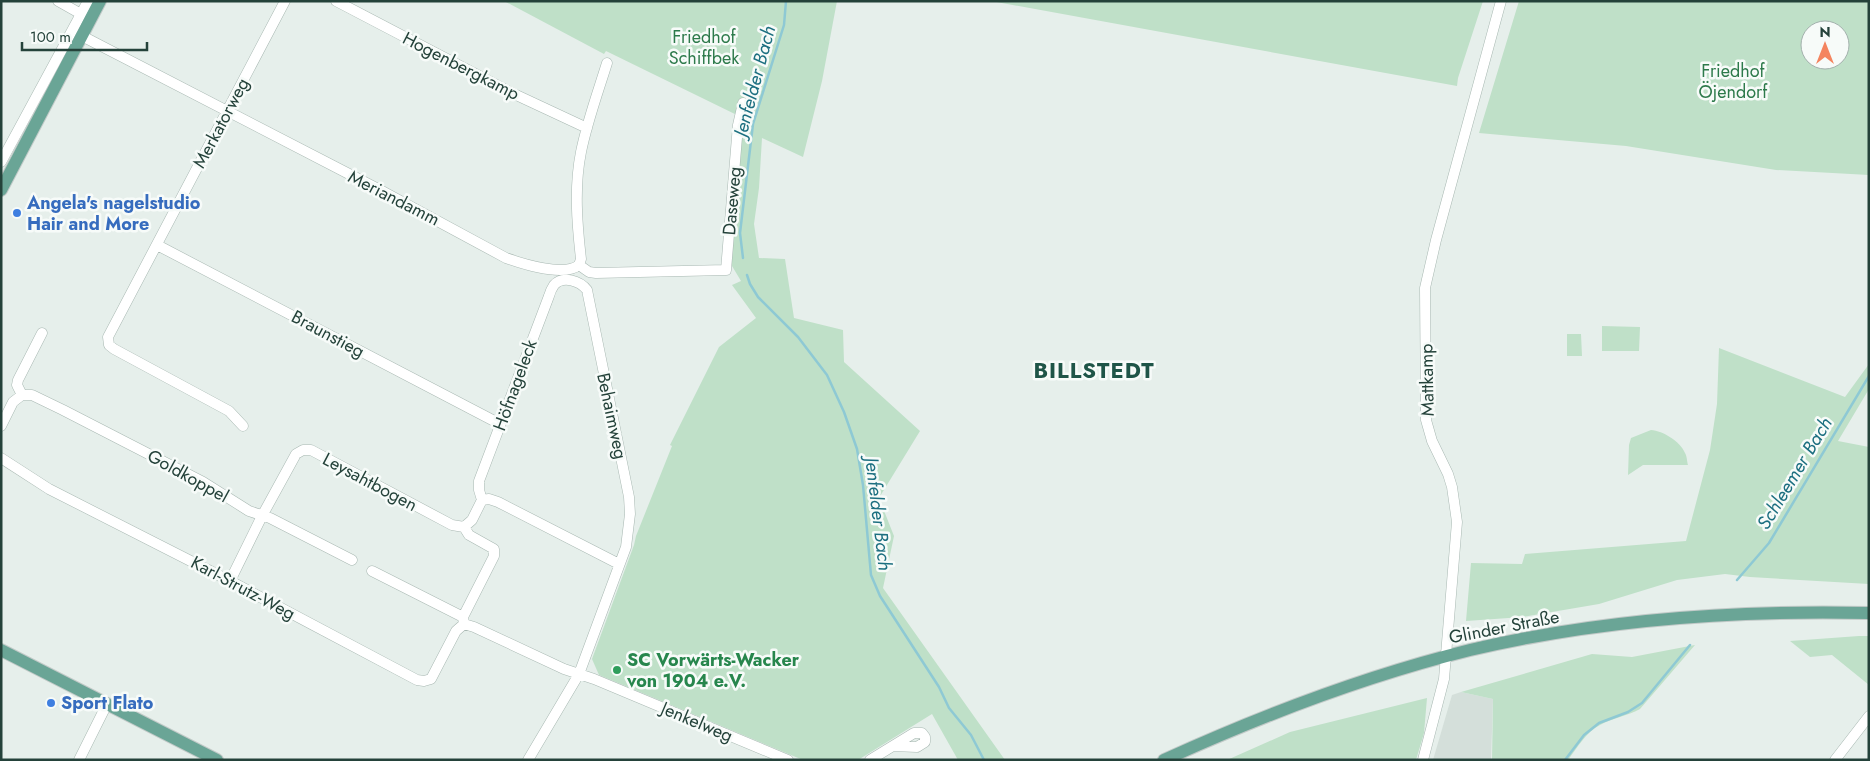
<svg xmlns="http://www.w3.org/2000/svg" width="1870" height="761" font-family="Jost,sans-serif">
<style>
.built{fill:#d4dfda}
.green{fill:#bfe0c8;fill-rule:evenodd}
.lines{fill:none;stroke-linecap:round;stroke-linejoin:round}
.stream{stroke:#8ec9d4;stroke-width:2.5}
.minor-casing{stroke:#a8b8b2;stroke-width:11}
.major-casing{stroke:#c2cac8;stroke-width:14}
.minor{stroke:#fff;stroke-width:10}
.major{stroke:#6aa596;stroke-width:12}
.shop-dot{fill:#3f7fe0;stroke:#f7fbf9;stroke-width:2}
.leisure-dot{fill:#2e9e5b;stroke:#f7fbf9;stroke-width:2}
.labels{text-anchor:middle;stroke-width:5;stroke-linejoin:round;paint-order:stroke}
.park-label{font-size:18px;fill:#2d7a4b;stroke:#f7fbf9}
.street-label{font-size:18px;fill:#24423a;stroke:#f7fbf9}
.shop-label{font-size:18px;font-weight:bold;fill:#366cbe;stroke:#f7fbf9;text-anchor:start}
.leisure-label{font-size:18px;font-weight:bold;fill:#27864d;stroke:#f7fbf9;text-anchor:start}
.water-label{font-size:19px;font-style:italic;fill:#1c6f80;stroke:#f7fbf9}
.district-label{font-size:22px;font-weight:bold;letter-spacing:1px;fill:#1f5548;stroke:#f7fbf9}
</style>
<rect width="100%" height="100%" fill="#e6efeb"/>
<path class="built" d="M 1461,692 L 1493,699 L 1491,760 L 1433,760 L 1452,695 Z"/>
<path class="green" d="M 504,1 L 837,1 L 822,81 L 803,157 L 762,138 L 759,188 L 754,224 L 759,258 L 785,259 L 794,318 L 843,330 L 844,362 L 920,431 L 879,498 L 894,536 L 883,588 L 1005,760 L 958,760 L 932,714 L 858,760 L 803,760 L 599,675 L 592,659 L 634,545 L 636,536 L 672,446 L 670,445 L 719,347 L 756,318 L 732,285 L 741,281 L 729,261 L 743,118 L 606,51 L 604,54 Z
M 991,1 L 1483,1 L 1458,78 L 1457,86 Z
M 1519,1 L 1869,1 L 1869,175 L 1776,170 L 1626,146 L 1479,133 ZM 1810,30 L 1840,30 L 1840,60 L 1810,60 Z
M 1602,326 L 1640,327 L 1639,351 L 1602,351 Z
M 1567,334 L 1581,334 L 1582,356 L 1567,356 Z
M 1719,348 L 1845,397 L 1869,364 L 1869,389 L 1838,441 L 1869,447 L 1869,584 L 1750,577 L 1725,574 L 1677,580 L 1599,604 L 1523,617 L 1466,621 L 1471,563 L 1522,564 L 1525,554 L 1686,541 L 1710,450 L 1717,404 Z
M 1651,430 C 1663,431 1680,441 1685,453 C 1687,456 1687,462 1688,465 L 1643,465 L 1628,475 L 1629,445 L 1631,438 Z
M 1859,636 L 1869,636 L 1869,685 L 1832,655 L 1810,657 L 1790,641 Z
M 1695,645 L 1640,709 C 1627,716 1613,718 1600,725 C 1586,732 1577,748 1568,760 L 1492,760 L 1493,699 L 1461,692 L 1592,654 L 1632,657 Z
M 1427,698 L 1424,733 L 1416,760 L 1227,760 L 1290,732 Z"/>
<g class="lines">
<path class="stream" d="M 743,258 L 740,233 L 753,124 L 784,25 L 786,1
M 747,275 L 750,284 L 758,297 L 798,337 L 827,375 L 844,412 L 857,449 L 863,485 L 871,575 L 880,596 L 939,687 L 949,708 L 971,735 L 984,760
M 1737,580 L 1769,543 L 1869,376
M 1565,760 L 1584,735 L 1599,723 L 1628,712 L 1642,703 L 1690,645"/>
<g class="minor-casing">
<path id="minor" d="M 58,1 L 81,14
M 336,1 L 512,93 L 587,128
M 82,36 L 380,190 L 506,258 C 523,264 564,277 579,265 L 589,272 L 596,273 L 726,270 L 738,125 L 743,103
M 1,162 L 88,1
M 157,245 L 500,424
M 579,265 L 581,259 C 577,224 574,187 581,152 C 587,122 598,92 607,63
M 22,395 L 32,395 L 63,410 L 203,482 L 249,511 L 270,518 L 352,560
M 1,426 L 13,402 L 22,395 L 17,385 L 18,380 L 42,333
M 243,426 L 229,411 L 114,349 L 109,345 L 108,337 L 285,1
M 1,458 L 49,489 L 230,581 L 417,680 L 424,681 L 431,679 L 456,631 L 464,624
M 464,527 L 472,520 L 482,500
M 372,571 L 463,617 L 464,623
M 230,581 L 262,516 L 296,454 L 303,450 L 311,450 L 452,525 L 464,527 L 469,535 L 494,549 L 494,556 L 463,617 L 464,624
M 464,624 L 474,627 L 564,669 L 594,679 L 788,760
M 79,760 L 107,704
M 528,760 L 579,674 L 626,547 L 630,514 L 629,497 L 587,290 C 580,281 563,275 554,285 C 552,288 550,292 549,296 L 479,481 L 479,490 L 482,500 L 489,499 L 498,502 L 619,564
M 870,760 L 914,733 L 922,733 L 925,737 L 925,742 L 917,747 L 893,746
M 1423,760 L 1444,679 L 1457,522 L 1452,487 L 1448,474 L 1432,441 L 1426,420 L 1425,288 L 1436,240 L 1501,1
M 1835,760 L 1869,716"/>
</g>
<g class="major-casing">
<path id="major" d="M 1,190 L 100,1
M 1,650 L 217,760
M 1164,760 C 1263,715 1365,676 1470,650 C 1601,619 1735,610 1869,613"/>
</g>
<use href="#minor" class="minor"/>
<use href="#major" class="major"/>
</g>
<g class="shop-dot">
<circle cx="17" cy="213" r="5"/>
<circle cx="51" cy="703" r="5"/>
</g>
<circle class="leisure-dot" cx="617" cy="670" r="5"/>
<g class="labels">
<g class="park-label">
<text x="704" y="43">Friedhof<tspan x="704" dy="21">Schiffbek</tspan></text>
<text x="1733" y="77">Friedhof<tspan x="1733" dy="21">Öjendorf</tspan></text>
</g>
<g class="street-label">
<text transform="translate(461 66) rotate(27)" y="6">Hogenbergkamp</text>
<text transform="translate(221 123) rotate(-62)" y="6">Merkatorweg</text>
<text transform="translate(394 198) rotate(27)" y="6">Meriandamm</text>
<text transform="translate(732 201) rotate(-85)" y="6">Daseweg</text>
<text transform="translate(328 334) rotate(28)" y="6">Braunstieg</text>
<text transform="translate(1427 380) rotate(-91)" y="6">Mattkamp</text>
<text transform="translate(515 385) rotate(-70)" y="6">Höfnageleck</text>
<text transform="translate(612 416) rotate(78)" y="6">Behaimweg</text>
<text transform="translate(188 476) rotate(29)" y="6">Goldkoppel</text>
<text transform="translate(370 482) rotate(28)" y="6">Leysahtbogen</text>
<text transform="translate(243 588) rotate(28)" y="6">Karl-Strutz-Weg</text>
<text transform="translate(1504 627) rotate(-11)" y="6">Glinder Straße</text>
<text transform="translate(697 722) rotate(23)" y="6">Jenkelweg</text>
</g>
<g class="shop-label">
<text x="27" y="209">Angela's nagelstudio<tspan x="27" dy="21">Hair and More</tspan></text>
<text x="61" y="709">Sport Flato</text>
</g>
<g class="leisure-label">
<text x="627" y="666">SC Vorwärts-Wacker<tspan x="627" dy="21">von 1904 e.V.</tspan></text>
</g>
<g class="water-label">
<text transform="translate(754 81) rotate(-75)" y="7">Jenfelder Bach</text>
<text transform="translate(1794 473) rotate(-59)" y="7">Schleemer Bach</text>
<text transform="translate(879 514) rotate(83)" y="7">Jenfelder Bach</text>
</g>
<g class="district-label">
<text x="1094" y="378">BILLSTEDT</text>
</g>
</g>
<rect width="1870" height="761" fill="none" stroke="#24423a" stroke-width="5"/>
<g transform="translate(1825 45)"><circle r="24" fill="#f7fbf9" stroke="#a3b1ad"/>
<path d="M0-4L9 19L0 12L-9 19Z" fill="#f4845f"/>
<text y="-8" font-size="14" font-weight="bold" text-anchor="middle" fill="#24423a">N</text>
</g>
<path d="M22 42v8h125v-8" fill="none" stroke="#24423a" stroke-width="2.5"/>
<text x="30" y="42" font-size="15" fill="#24423a" stroke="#f7fbf9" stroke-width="4" paint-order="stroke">100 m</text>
</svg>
